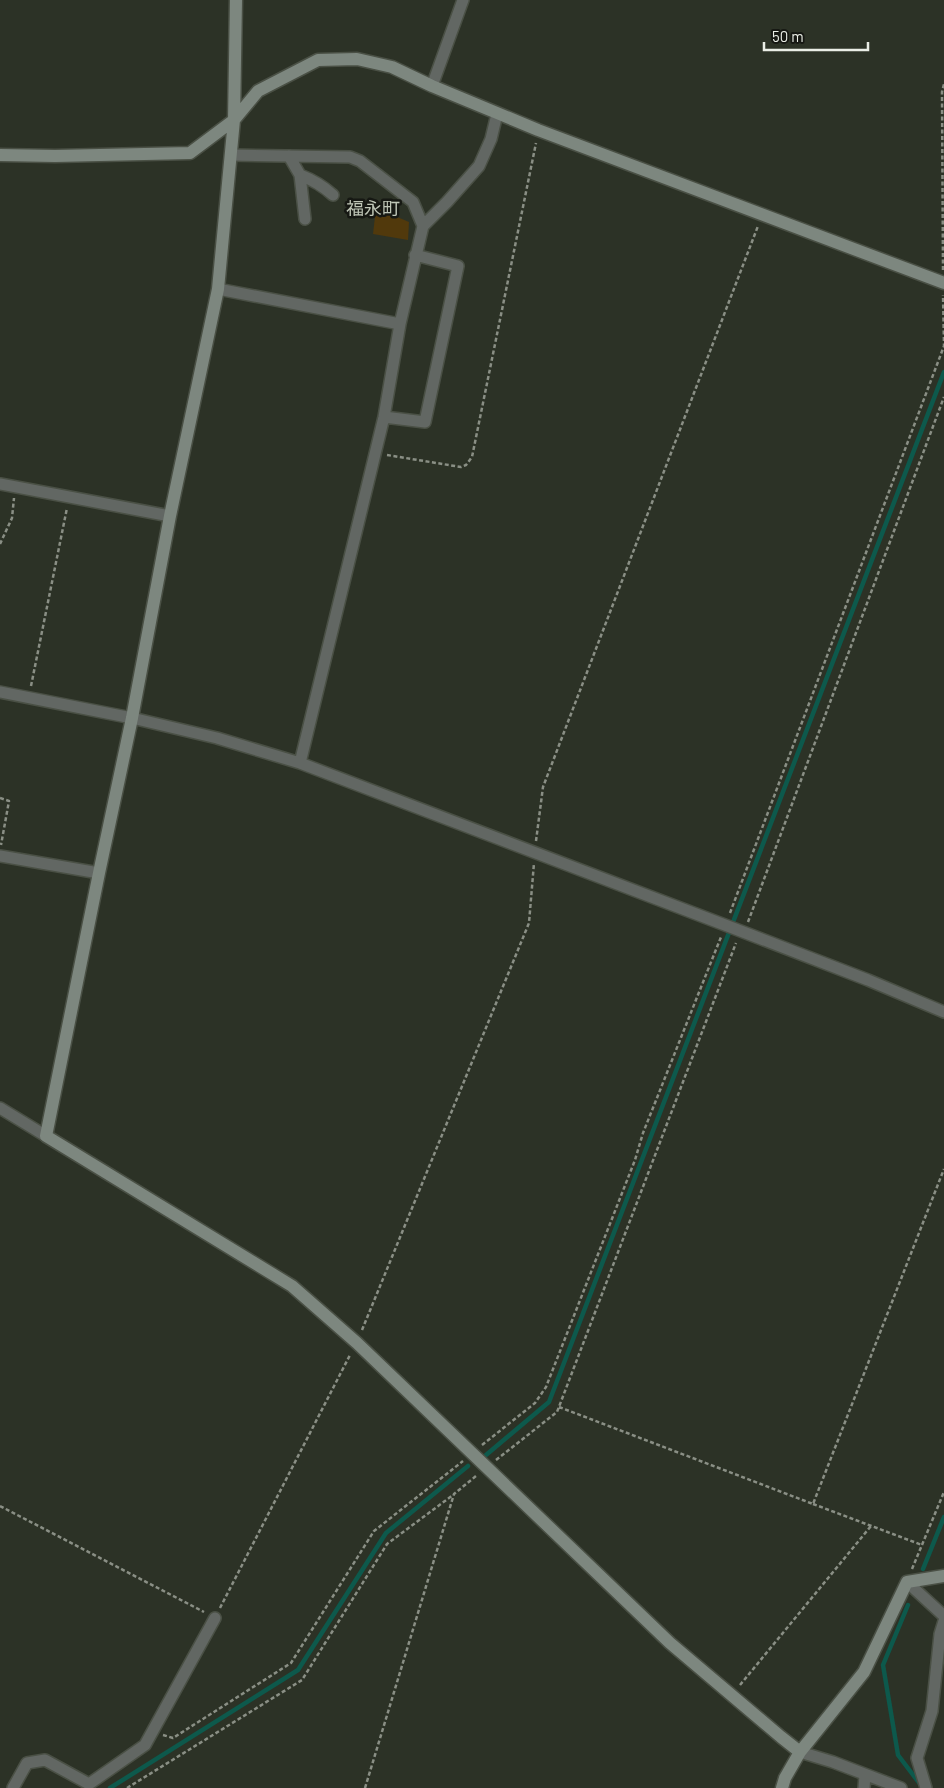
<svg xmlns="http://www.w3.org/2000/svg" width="944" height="1788" font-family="Barlow,'Noto Sans JP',sans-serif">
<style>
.green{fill:#51390c}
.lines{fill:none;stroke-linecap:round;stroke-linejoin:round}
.stream{stroke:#0d594c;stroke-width:4.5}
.street-casing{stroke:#4a5045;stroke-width:14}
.secondary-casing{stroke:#4a5045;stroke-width:15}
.path{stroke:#8a8f85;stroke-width:2.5;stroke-dasharray:4 2.5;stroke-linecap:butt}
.street{stroke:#626763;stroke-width:11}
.secondary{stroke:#7d877f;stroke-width:12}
.labels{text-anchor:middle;stroke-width:5;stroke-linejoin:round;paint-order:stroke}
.quarter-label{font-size:18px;fill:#bfc6b7;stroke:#161813}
</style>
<rect width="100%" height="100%" fill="#2c3226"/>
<path class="green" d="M 376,208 L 409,222 L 408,240 L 373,234 Z"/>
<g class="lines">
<path class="stream" d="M 486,1455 L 549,1402 L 944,372
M 923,1569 L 944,1517
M 908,1605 L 883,1665 L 898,1755 L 920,1784
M 110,1788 L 298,1670 L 386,1533 L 468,1466"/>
<g class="street-casing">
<path id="street" d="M 432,86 L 463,0
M 231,155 L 350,157 L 360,161 L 413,202 L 423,226
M 289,156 L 300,175 L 305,219
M 300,175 C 313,180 323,186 333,195
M 218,289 L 400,324
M 384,417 L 425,422 L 458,266 L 415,255
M 0,484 L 170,516
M 0,692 L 132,718 L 217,738 L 300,763 L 725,925 L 868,980 L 944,1012
M 300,763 L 384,417 L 400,324 L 423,226 L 447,202 L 479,166 L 491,139 L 497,114
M 0,856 L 99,873
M 0,1108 L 46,1136
M 907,1582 L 944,1616
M 800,1752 L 833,1762 L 901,1788
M 13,1788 L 27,1763 L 45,1760 L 89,1784 L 145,1745 L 215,1618
M 864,1788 L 865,1775
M 926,1788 L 917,1758 L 932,1711 L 940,1634 L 944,1621"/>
</g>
<g class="secondary-casing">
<path id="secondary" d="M 236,0 L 234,120 L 218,289 L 170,516 L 132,718 L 99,873 L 46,1136 L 292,1286 L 357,1343 L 670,1643 L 781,1737 L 800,1752
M 0,155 L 55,156 L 190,153 L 234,120 L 258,91 L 318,60 L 357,59 L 392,67 L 432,86 L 538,130 L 944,283
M 782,1788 L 785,1778 L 800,1752 L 864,1672 L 907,1582 L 944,1576"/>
</g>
<path class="path" d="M 943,270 L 942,92 L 944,84
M 387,455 L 461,467 L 466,465 L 472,457 L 536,143
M 0,544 L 12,518 L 14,498
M 31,686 L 67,508
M 0,798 L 9,801 L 1,845
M 536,841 L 543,787 L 758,226
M 730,913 L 944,346 L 943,295
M 748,922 L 944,397
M 362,1330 L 529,923 L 534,863
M 559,1407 L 813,1504 L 944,1169
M 482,1445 L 535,1403 L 546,1387 L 635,1160 L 643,1133 L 721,937
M 496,1460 L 557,1412 L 736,943
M 813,1504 L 922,1545
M 0,1506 L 204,1612
M 912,1569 L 944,1492
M 220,1608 L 350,1355
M 740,1685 L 871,1526
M 163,1735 L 173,1738 L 291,1663 L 374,1531 L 463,1461
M 127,1788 L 302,1680 L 387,1544 L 453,1495
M 365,1788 L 454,1494 L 476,1476"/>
<use href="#street" class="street"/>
<use href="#secondary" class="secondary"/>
</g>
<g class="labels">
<g class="quarter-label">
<text x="373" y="215">福永町</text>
</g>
</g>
<path d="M764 42v8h104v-8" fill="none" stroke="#eaeee6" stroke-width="2.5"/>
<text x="772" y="42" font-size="15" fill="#eaeee6" stroke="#161813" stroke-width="4" paint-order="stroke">50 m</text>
</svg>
